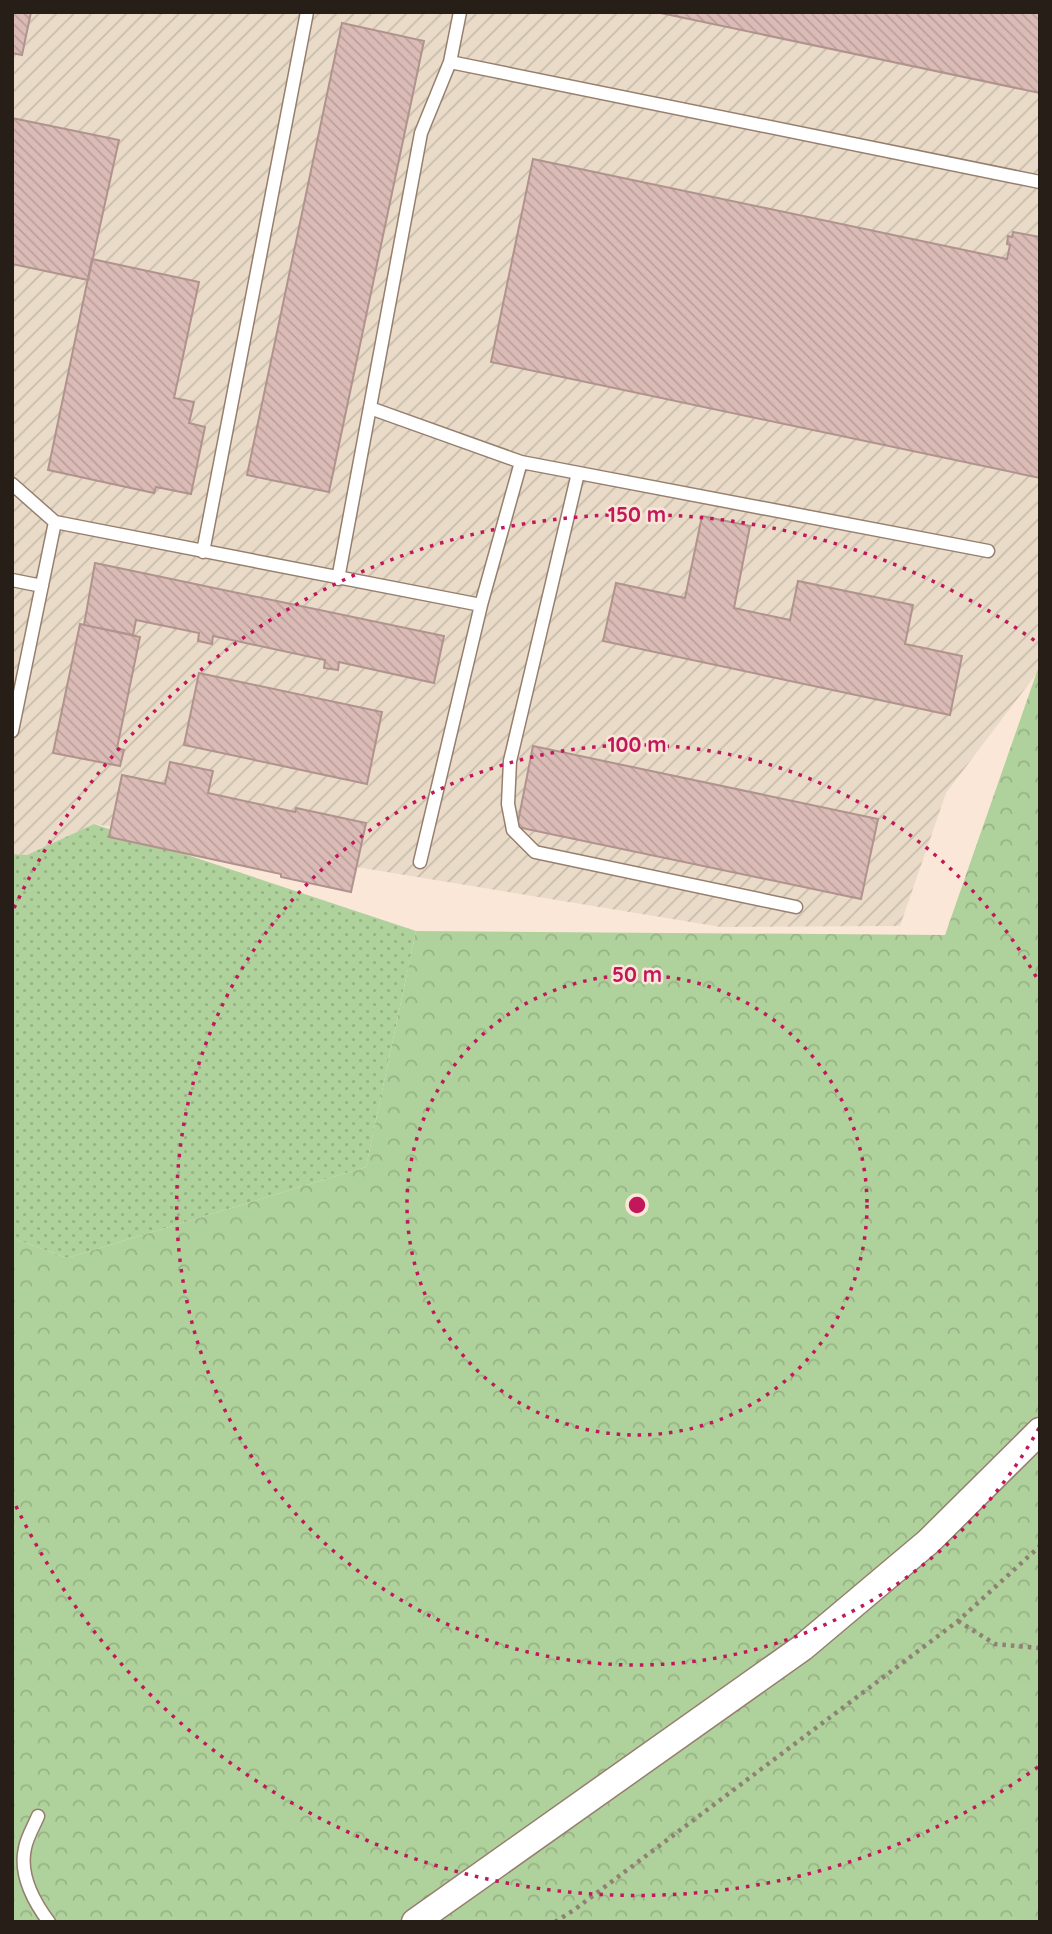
<svg xmlns="http://www.w3.org/2000/svg" width="1052" height="1934" font-family="Quicksand,sans-serif">
<style>
.industrial{fill:url(#industrial-furrows)}
.grass{fill:url(#grass-dots)}
.forest{fill:url(#forest-crowns)}
.building{fill:url(#building-back-hatch);stroke:#b1938e;stroke-width:2}
.lines{fill:none;stroke-linecap:round;stroke-linejoin:round}
.lane-casing{stroke:#967f6e;stroke-width:15}
.street-casing{stroke:#967f6e;stroke-width:29}
.path{stroke:#908176;stroke-width:4.5;stroke-dasharray:3.5 5;stroke-linecap:butt}
.lane{stroke:#fff;stroke-width:12}
.street{stroke:#fff;stroke-width:26}
.ring{fill:none;stroke:#c2185b;stroke-width:3.5;stroke-dasharray:3.5 7}
.centre{fill:#c2185b;stroke:#fbe7d8;stroke-width:3.5}
.ring-label{font-size:21px;text-anchor:middle;font-weight:bold;fill:#c2185b;stroke:#fbe7d8;stroke-width:5;stroke-linejoin:round;paint-order:stroke}
</style>
<defs>
<pattern id="industrial-furrows" width="10" height="10" patternUnits="userSpaceOnUse" patternTransform="scale(1.75)"><rect width="10" height="10" fill="#e9dbc8"/><path d="M-1 1l2-2M0 10L10 0M9 11l2-2" fill="none" stroke="#c8bcab"/></pattern>
<pattern id="grass-dots" width="8" height="8" patternUnits="userSpaceOnUse" patternTransform="scale(1.75)"><rect width="8" height="8" fill="#afd19b"/><path d="M2 2h.1M6 6h.1" fill="none" stroke="#97b385" stroke-width="1.8" stroke-linecap="round"/></pattern>
<pattern id="forest-crowns" width="20" height="18" patternUnits="userSpaceOnUse" patternTransform="scale(1.75)"><rect width="20" height="18" fill="#afd19b"/><path d="M2 6a3 3 0 1 1 6 0M12 15a3 3 0 1 1 6 0" fill="none" stroke="#97b385"/></pattern>
<pattern id="building-back-hatch" width="6" height="6" patternUnits="userSpaceOnUse" patternTransform="scale(1.75)"><rect width="6" height="6" fill="#dbbbb6"/><path d="M-1 5l2 2M0 0l6 6M5-1l2 2" fill="none" stroke="#bca09c"/></pattern>
</defs>
<rect width="100%" height="100%" fill="#fbe7d8"/>
<path class="industrial" d="M 12,12 L 1040,12 L 1040,669 L 946,793 L 900,926 L 721,927 L 94,824 L 27,855 L 12,854 Z"/>
<path class="grass" d="M 94,824 L 416,931 L 366,1167 L 67,1258 L 12,1238 L 12,854 L 27,855 Z"/>
<path class="forest" d="M 1040,663 L 1040,1922 L 12,1922 L 12,1238 L 67,1258 L 366,1167 L 416,931 L 945,935 Z"/>
<path class="building" d="M 12,12 L 31,12 L 22,55 L 12,53 Z
M 656,12 L 1040,12 L 1040,93 Z
M 342,23 L 424,41 L 329,492 L 247,475 Z
M 12,118 L 119,140 L 88,280 L 12,264 Z
M 533,159 L 1007,259 L 1010,245 L 1007,244 L 1008,236 L 1012,237 L 1013,232 L 1040,237 L 1040,478 L 491,362 Z
M 92,259 L 199,282 L 174,398 L 194,402 L 189,423 L 205,427 L 191,494 L 156,487 L 154,493 L 48,470 Z
M 702,516 L 750,526 L 734,608 L 790,620 L 798,581 L 913,605 L 905,644 L 962,656 L 950,715 L 603,641 L 616,583 L 685,598 Z
M 95,563 L 444,636 L 434,683 L 339,662 L 338,670 L 324,668 L 325,660 L 213,636 L 212,644 L 198,641 L 199,633 L 136,620 L 133,635 L 84,625 Z
M 80,624 L 140,637 L 117,748 L 124,750 L 120,766 L 53,753 Z
M 199,673 L 382,712 L 367,784 L 184,745 Z
M 533,746 L 878,819 L 861,899 L 517,827 Z
M 170,762 L 213,771 L 208,793 L 295,812 L 296,808 L 366,823 L 351,892 L 281,877 L 281,874 L 109,837 L 122,775 L 165,784 Z"/>
<g class="lines">
<g class="lane-casing">
<path id="lane" d="M 450,62 L 1040,182
M 370,408 L 521,462 L 988,551
M 578,473 L 510,761 L 508,804 L 513,830 L 535,852 L 796,907
M 12,484 L 55,522 L 481,605
M 203,552 L 307,12
M 338,579 L 421,133 L 450,62 L 460,12
M 12,580 L 42,586
M 12,731 L 55,522
M 420,862 L 481,605 L 521,462
M 38,1816 C 34,1826 27,1837 25,1848 C 19,1874 34,1902 49,1922"/>
</g>
<g class="street-casing">
<path id="street" d="M 415,1922 L 802,1648 L 928,1542 L 1040,1431"/>
</g>
<path class="path" d="M 958,1621 L 995,1644 L 1040,1648
M 555,1922 L 574,1910 L 958,1621 L 1040,1546"/>
<use href="#lane" class="lane"/>
<use href="#street" class="street"/>
</g>
<g class="ring">
<circle cx="637" cy="1205" r="230"/>
<path d="M1039 1428A460 460 0 1 1 1039 982"/>
<path d="M1038 1767A690 690 0 0 1 14 1502M14 908A690 690 0 0 1 1038 643"/>
</g>
<circle cx="637" cy="1205" r="10" class="centre"/>
<g class="ring-label">
<text x="637" y="522">150 m</text>
<text x="637" y="752">100 m</text>
<text x="637" y="982">50 m</text>
</g>
<rect width="1052" height="1934" fill="none" stroke="#271e17" stroke-width="28"/>
</svg>
